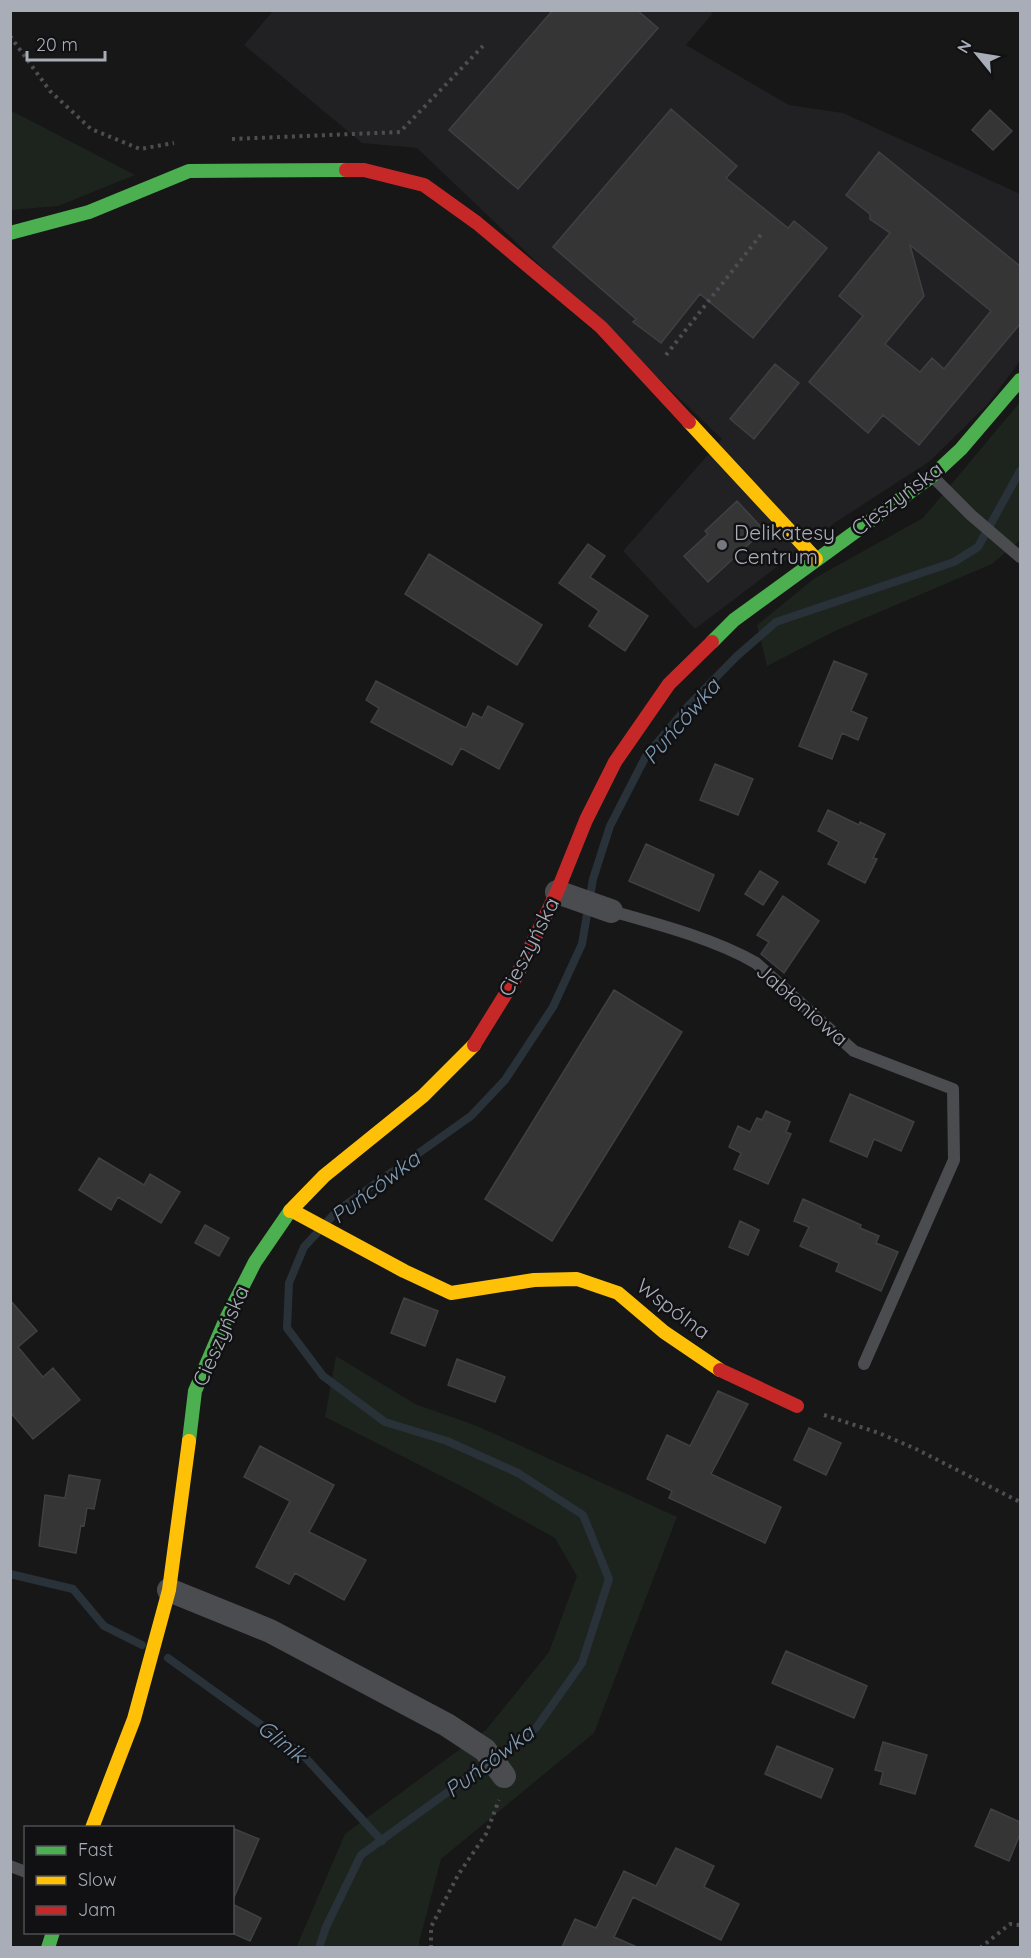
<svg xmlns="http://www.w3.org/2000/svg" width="1031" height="1958" font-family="Quicksand,sans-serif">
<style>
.built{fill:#212123}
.green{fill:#1d241e}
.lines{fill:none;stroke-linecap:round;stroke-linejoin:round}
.stream{stroke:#2a3239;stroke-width:8}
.building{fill:#353536;stroke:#3f4043;stroke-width:1.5;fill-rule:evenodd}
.path{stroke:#4d4e52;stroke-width:4;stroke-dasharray:3 4.5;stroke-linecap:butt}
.lane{stroke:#4b4c50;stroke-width:12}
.street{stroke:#4b4c50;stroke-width:24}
.fast{stroke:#4caf50;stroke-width:14}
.slow{stroke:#ffc107;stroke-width:14}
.jam{stroke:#c62828;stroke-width:14}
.poi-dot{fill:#757880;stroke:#111113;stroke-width:2}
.labels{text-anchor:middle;stroke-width:5;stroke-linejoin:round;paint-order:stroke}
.street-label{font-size:21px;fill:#a8adb8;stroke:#111113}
.poi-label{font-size:21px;fill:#a8adb8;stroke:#111113;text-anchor:start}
.water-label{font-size:22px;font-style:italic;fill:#7f9bb3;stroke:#111113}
</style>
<rect width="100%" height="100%" fill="#171717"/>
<path class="built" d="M 273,11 L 708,11 L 713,13 L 686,45 L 789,105 L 843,113 L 1020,194 L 1020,361 L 987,405 L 930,461 L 836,522 L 695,629 L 623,551 L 722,439 L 417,148 L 362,143 L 244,45 Z"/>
<path class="green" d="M 10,110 L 135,175 L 58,206 L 11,210 Z
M 1020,402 L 1020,540 L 992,564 L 837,630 L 767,666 L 757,625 L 815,578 L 923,518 Z
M 336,1356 L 415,1404 L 477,1426 L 677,1517 L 594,1733 L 441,1859 L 419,1942 L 420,1947 L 296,1948 L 345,1834 L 486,1730 L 549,1652 L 577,1576 L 555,1538 L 465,1488 L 325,1417 Z"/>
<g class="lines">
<path class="stream" d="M 327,1222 L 337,1211 L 471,1116 L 505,1080 L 553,1007 L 582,944 L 593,879 L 610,826 L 646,756 L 689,705 L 737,656 L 776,622 L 954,562 L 978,547 L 1020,471
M 317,1233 L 304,1247 L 289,1283 L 287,1328 L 323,1376 L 385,1422 L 447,1441 L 518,1473 L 583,1515 L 609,1579 L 582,1663 L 536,1728 L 361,1855 L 326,1927 L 319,1948
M 10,1574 L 73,1589 L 104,1626 L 142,1645
M 168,1658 L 303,1755 L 382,1841"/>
</g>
<path class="building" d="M 553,10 L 637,10 L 658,28 L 518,189 L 449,130 Z
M 671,109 L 737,166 L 726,178 L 788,228 L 794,221 L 827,248 L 753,338 L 700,294 L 661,343 L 633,322 L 636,319 L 553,247 Z
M 990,110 L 1012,131 L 993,150 L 972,130 Z
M 879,152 L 1020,266 L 1020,324 L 919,445 L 883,415 L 868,433 L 809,382 L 863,316 L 839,296 L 890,233 L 870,219 L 870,214 L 846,195 ZM 910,245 L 991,311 L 944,369 L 932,358 L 920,372 L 885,344 L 924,296 Z
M 775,364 L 799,383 L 754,439 L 730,419 Z
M 737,501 L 764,530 L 708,582 L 684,556 L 708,534 L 705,531 Z
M 588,544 L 605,556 L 590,577 L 648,616 L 625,651 L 589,626 L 599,611 L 559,583 Z
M 429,554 L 542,625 L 517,665 L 405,594 Z
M 834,661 L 867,674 L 851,711 L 867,718 L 858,740 L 842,733 L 832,759 L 799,746 Z
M 376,681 L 466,728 L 473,713 L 482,718 L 488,706 L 523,724 L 499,769 L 461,748 L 452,765 L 371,722 L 379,708 L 366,700 Z
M 715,764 L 753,779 L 738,815 L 700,800 Z
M 828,810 L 859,825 L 860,822 L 885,834 L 873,858 L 877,859 L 865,883 L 828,864 L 839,842 L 818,831 Z
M 646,844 L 714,875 L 699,911 L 629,881 Z
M 760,871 L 778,882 L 763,905 L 745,894 Z
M 783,896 L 819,921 L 784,973 L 761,954 L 769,942 L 757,935 Z
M 614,990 L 682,1032 L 552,1241 L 485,1199 Z
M 850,1094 L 914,1122 L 901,1151 L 874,1139 L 867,1157 L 830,1141 Z
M 766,1111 L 790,1122 L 786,1132 L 791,1134 L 768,1184 L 734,1169 L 741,1153 L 729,1147 L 738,1126 L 750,1132 L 757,1118 L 762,1120 Z
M 99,1158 L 144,1185 L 150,1174 L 180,1192 L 161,1223 L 118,1197 L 111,1210 L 79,1190 Z
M 803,1199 L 861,1225 L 860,1228 L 879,1236 L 876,1243 L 898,1252 L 881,1291 L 836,1271 L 839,1263 L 800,1246 L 809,1227 L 794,1221 Z
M 740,1221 L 759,1230 L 748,1255 L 729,1247 Z
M 205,1225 L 229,1238 L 219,1256 L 195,1243 Z
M 404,1298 L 438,1311 L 425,1346 L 391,1333 Z
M 10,1300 L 37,1331 L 18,1347 L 43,1377 L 53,1368 L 80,1400 L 33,1439 L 10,1412 Z
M 457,1359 L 505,1377 L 495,1402 L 448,1385 Z
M 718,1391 L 748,1404 L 711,1474 L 781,1507 L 765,1543 L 669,1498 L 672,1491 L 647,1479 L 667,1435 L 690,1446 Z
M 809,1428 L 841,1443 L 826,1475 L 794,1460 Z
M 260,1446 L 334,1485 L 309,1532 L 366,1560 L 344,1600 L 295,1573 L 289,1584 L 256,1567 L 290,1501 L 244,1477 Z
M 69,1475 L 100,1480 L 94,1509 L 87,1508 L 84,1526 L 81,1525 L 76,1553 L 39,1546 L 45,1495 L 65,1498 Z
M 786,1651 L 867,1686 L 854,1718 L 772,1683 Z
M 883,1742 L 927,1755 L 915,1794 L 880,1784 L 883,1772 L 875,1770 Z
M 777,1746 L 833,1769 L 821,1798 L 765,1774 Z
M 991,1809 L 1020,1822 L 1020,1834 L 1009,1861 L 975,1846 Z
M 232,1828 L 259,1839 L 232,1902 Z
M 676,1848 L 714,1866 L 704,1887 L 739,1904 L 721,1940 L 633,1897 L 614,1937 L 637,1947 L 562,1947 L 575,1919 L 596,1928 L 624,1871 L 656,1886 Z
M 232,1904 L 261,1918 L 250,1941 L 232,1933 Z"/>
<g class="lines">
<path class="path" d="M 10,36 L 50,91 L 91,129 L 140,149 L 174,143
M 232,139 L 400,132 L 483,46
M 666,355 L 763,232
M 824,1415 L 879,1433 L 916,1449 L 1020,1502
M 431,1948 L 431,1927 L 458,1875 L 486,1834 L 499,1800
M 980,1948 L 1010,1924 L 1020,1925"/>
<path class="lane" d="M 933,477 L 971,515 L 1020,557
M 611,911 C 657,924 715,939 756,963 L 854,1051 L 953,1089 L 954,1160 L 864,1364
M 10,1866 L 26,1872"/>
<path class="street" d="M 557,892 L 611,911
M 169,1590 L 270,1631 L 447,1725 L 485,1750 L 504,1776"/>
<path class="fast" d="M 10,233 L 89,212 L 189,171 L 346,170
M 712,642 L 734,620 L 932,476 L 961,449 L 1020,380
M 189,1441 L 195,1391 L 225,1321 L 255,1262 L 290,1211
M 48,1948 L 53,1932"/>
<path class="slow" d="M 689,422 L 816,559
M 291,1210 L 404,1271 L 451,1293 L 534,1280 L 577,1279 L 618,1293 L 664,1332 L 720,1370
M 290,1211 L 324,1176 L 423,1096 L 474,1045
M 92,1828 L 134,1719 L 169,1590 L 189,1441"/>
<path class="jam" d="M 346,170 L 364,170 L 424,185 L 477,223 L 601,327 L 689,422
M 474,1045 L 515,979 L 557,892 L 586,820 L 615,762 L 669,684 L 712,642
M 720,1370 L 797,1406"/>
</g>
<circle class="poi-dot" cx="722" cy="545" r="6"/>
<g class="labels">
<g class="street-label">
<text transform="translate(897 499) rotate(-37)" y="7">Cieszyńska</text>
<text transform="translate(529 947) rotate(-63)" y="7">Cieszyńska</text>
<text transform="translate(802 1005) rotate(41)" y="7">Jabłoniowa</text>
<text transform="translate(673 1309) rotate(37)" y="7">Wspólna</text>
<text transform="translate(221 1336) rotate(-66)" y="7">Cieszyńska</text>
</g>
<g class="poi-label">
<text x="734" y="540">Delikatesy<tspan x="734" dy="24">Centrum</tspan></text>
</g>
<g class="water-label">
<text transform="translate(681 721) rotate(-49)" y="8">Puńcówka</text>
<text transform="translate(375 1187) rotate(-37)" y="8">Puńcówka</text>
<text transform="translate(282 1741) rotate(38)" y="8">Glinik</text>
<text transform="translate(489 1761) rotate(-37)" y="8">Puńcówka</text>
</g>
</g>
<rect width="1031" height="1958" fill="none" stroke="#a8adb8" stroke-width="24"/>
<rect x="24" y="1826" width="210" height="108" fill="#111113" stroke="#4d4f55" stroke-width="1.5"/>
<rect x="36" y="1846" width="30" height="9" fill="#4caf50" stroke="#4d4f55" stroke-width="1.5"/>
<text x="78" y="1856" font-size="18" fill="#a8adb8">Fast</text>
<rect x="36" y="1876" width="30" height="9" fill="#ffc107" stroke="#4d4f55" stroke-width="1.5"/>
<text x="78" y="1886" font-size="18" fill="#a8adb8">Slow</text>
<rect x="36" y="1906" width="30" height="9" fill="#c62828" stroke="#4d4f55" stroke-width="1.5"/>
<text x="78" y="1916" font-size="18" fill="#a8adb8">Jam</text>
<g transform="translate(977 54) rotate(300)" stroke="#111113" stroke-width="4.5" paint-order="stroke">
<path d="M0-4.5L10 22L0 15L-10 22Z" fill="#a8adb8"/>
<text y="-9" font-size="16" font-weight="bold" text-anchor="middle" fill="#a8adb8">N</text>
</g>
<path d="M27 51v9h78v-9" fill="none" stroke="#a8adb8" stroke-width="3"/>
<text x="36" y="51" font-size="18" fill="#a8adb8" stroke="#111113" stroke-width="4.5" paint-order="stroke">20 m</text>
</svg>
